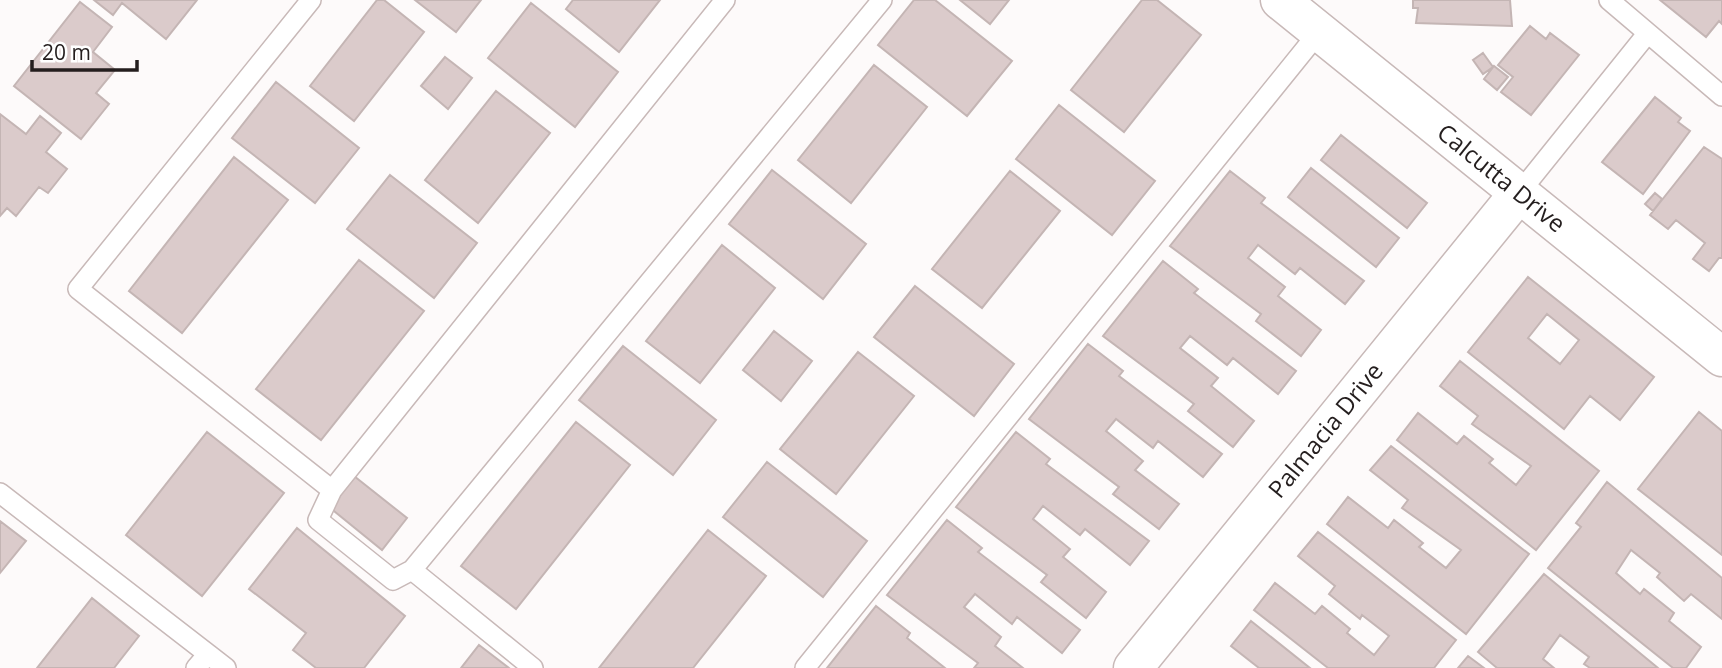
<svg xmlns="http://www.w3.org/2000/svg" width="1722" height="668" font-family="'Open Sans',sans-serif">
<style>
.building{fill:#dbcbcb;stroke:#c4b5b4;stroke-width:2;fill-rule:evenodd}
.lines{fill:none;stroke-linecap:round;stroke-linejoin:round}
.lane-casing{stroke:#c8b9b8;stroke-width:22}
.street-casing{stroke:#c8b9b8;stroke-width:41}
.lane{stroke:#fff;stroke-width:19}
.street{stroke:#fff;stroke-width:38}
.labels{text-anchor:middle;stroke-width:5;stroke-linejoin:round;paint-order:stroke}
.street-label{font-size:24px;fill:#241e1e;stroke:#fff}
</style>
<rect width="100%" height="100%" fill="#fdfafa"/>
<path class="building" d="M 94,0 L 197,0 L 166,39 L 122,3 L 113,15 Z
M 377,0 L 384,0 L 424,32 L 354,121 L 310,86 Z
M 415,0 L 481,0 L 456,32 Z
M 573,0 L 660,0 L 619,52 L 566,9 Z
M 914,0 L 935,0 L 1012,61 L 967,116 L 878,45 Z
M 960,0 L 1009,0 L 990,24 Z
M 1142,0 L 1157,0 L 1201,35 L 1124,132 L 1071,90 Z
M 1413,0 L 1510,0 L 1512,26 L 1416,23 L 1418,8 L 1413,8 Z
M 1660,0 L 1722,0 L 1722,24 L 1719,21 L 1706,37 Z
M 80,2 L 112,27 L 93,52 L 115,70 L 96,93 L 109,104 L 81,139 L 14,86 Z
M 531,3 L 618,72 L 575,127 L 488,58 Z
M 1530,26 L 1546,39 L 1550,33 L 1579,55 L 1531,115 L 1501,92 L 1513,77 L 1498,65 Z
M 1483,53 L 1493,67 L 1483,74 L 1473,60 Z
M 445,57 L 472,78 L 448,109 L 421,86 Z
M 874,65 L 927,107 L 851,203 L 798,160 Z
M 1494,66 L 1508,77 L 1497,90 L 1484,79 Z
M 276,82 L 359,148 L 315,203 L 232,138 Z
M 496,91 L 550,133 L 478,223 L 425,180 Z
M 1655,97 L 1681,118 L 1678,122 L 1690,131 L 1643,194 L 1602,162 Z
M 1059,105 L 1155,181 L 1112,235 L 1016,159 Z
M 0,114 L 26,134 L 40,116 L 61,133 L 46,152 L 67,169 L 48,193 L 39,187 L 16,216 L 7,208 L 0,216 Z
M 1341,135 L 1427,203 L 1407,228 L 1321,160 Z
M 1704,147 L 1722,159 L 1722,258 L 1719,258 L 1709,271 L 1693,259 L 1705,243 L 1676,220 L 1668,229 L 1650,215 Z
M 234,157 L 288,200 L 182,333 L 129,291 Z
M 1311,168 L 1399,238 L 1376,267 L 1288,197 Z
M 772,170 L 866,244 L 823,299 L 729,224 Z
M 1010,171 L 1060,211 L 982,308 L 932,269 Z
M 1230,171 L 1265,198 L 1261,203 L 1364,281 L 1345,304 L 1300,268 L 1295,274 L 1258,245 L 1248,258 L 1285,287 L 1278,296 L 1321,330 L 1301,356 L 1256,321 L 1261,314 L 1170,246 Z
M 390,175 L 477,243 L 434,298 L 347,229 Z
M 1655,193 L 1662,199 L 1653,211 L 1645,204 Z
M 722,245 L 775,288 L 700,383 L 646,341 Z
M 359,260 L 424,311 L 321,440 L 256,389 Z
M 1163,261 L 1198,289 L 1194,293 L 1296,371 L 1278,394 L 1233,358 L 1227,365 L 1190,336 L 1180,348 L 1218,378 L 1211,386 L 1254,421 L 1233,447 L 1188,411 L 1194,404 L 1103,336 Z
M 1528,277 L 1654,377 L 1620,420 L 1590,396 L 1564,429 L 1468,352 ZM 1547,314 L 1579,340 L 1560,364 L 1528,338 Z
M 915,286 L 1014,364 L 974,416 L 874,337 Z
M 774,331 L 812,361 L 781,401 L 743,370 Z
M 1088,344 L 1123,371 L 1119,376 L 1222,454 L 1203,477 L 1158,441 L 1153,448 L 1116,419 L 1106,431 L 1143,461 L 1135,470 L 1179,504 L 1159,529 L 1113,494 L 1119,487 L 1029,419 Z
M 623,346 L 716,420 L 673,475 L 579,400 Z
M 858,352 L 914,396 L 836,494 L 780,449 Z
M 1460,361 L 1599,471 L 1536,550 L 1397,440 L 1418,413 L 1457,444 L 1464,436 L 1493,459 L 1489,463 L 1516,485 L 1531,466 L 1472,424 L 1478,416 L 1440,386 Z
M 1699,412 L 1722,431 L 1722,555 L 1638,489 Z
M 576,422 L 630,465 L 516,609 L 461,566 Z
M 207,432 L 284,493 L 202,596 L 126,535 Z
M 1016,432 L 1050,459 L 1046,464 L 1149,541 L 1130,565 L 1085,529 L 1080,535 L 1043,506 L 1033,519 L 1070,549 L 1063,557 L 1106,592 L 1086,618 L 1041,582 L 1047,575 L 956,507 Z
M 1391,446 L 1529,554 L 1466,634 L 1327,524 L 1348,497 L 1388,528 L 1394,520 L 1423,543 L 1419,547 L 1446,568 L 1461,550 L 1402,508 L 1408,500 L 1370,470 Z
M 767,462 L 867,541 L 823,597 L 723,517 Z
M 354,476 L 407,518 L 382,550 L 329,507 Z
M 1607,482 L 1722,578 L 1722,619 L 1691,594 L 1684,601 L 1657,577 L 1660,573 L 1631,550 L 1616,573 L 1640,594 L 1644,589 L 1674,613 L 1669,621 L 1701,647 L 1686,668 L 1673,668 L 1548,568 L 1581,527 L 1576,523 Z
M 947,520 L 982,548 L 978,552 L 1080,630 L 1062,653 L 1017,617 L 1012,624 L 975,594 L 964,607 L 1001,637 L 995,646 L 1023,668 L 974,668 L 978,663 L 887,595 Z
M 0,521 L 26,541 L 0,573 Z
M 297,528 L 405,616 L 364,668 L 316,668 L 293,650 L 306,633 L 249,589 Z
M 708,530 L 766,576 L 693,668 L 599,668 Z
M 1318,532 L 1456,640 L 1434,668 L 1328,668 L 1254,610 L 1275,583 L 1315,614 L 1322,606 L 1350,629 L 1347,633 L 1374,655 L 1389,636 L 1362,615 L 1360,619 L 1329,594 L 1335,586 L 1298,556 Z
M 1544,574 L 1658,668 L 1590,668 L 1584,664 L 1589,657 L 1560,635 L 1543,659 L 1554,668 L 1497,668 L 1478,652 Z
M 92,598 L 139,636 L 114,668 L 37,668 Z
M 876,606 L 910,633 L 907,638 L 945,668 L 827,668 Z
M 1251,621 L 1310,668 L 1259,668 L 1231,646 Z
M 479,645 L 509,668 L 461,668 Z
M 1468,656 L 1484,668 L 1458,668 Z"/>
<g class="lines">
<g class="lane-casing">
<path id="lane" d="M 311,0 L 78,289 L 332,490 L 725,0
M 1609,0 L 1722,96
M 1519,193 L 1647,34
M 332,490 L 318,520 L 393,580 L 412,570
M 0,493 L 208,654 L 196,668
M 208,654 L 226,668
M 533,668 L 412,570 L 882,0
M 805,668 L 1319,32"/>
</g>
<g class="street-casing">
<g id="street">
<path id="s1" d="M 1280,0 L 1722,357"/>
<path id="s2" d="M 1133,668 L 1519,193"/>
</g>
</g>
<use href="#lane" class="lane"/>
<use href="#street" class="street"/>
</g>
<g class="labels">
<g class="street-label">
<text dy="8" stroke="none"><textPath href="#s1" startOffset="284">Calcutta Drive</textPath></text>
<text dy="8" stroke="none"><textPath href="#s2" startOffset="306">Palmacia Drive</textPath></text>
</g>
</g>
<path d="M32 60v10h105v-10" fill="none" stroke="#241e1e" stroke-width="3.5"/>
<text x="42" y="60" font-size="21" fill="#241e1e" stroke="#ffffff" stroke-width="5" paint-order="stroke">20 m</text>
</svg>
